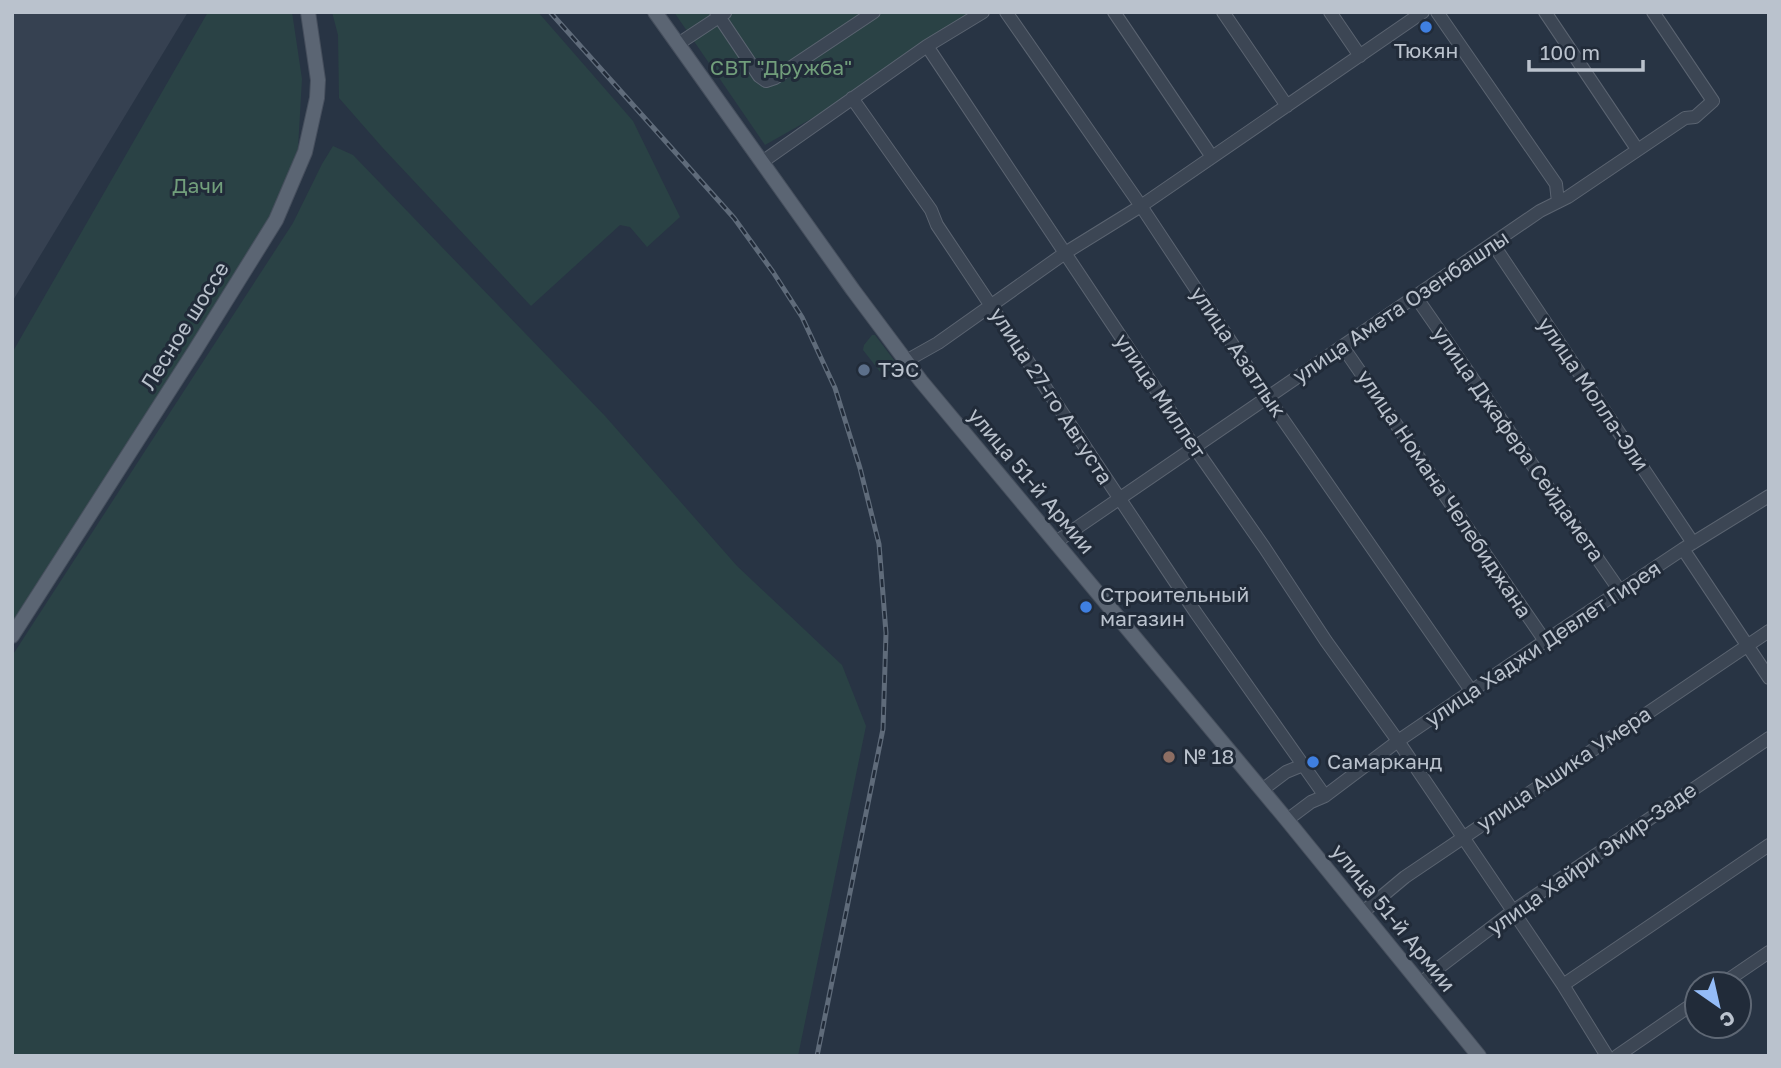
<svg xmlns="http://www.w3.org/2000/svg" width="1781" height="1068" font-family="'Golos Text',sans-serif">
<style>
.airport{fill:#364151}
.green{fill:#2a4245}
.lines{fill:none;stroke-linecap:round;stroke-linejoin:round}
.minor-casing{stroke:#5b6471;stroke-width:14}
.major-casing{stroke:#464f5d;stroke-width:16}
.minor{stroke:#3c4654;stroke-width:12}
.major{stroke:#5b6573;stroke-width:14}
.rail-casing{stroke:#5f6b7a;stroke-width:5}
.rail{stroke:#212b39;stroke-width:2.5;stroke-dasharray:8;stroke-linecap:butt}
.shop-dot{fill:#3f7fe0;stroke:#212b39;stroke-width:2.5}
.service-dot{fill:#5c6f8a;stroke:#212b39;stroke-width:2.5}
.education-dot{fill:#8d6e63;stroke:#212b39;stroke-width:2.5}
.labels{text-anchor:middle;stroke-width:6;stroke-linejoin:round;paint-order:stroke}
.poi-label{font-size:21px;fill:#bac2cd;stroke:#212b39;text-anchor:start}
.park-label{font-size:21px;fill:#719e7b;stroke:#212b39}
.street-label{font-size:21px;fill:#bac2cd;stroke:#212b39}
</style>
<rect width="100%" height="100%" fill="#283444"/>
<path class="airport" d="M 12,12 L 188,12 L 12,302 Z"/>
<path class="green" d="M 208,12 L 292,12 L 302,79 L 298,148 L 288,177 L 268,221 L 151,408 L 12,622 L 12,353 Z
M 332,12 L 538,12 L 633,121 L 680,217 L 647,247 L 630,227 L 620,225 L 531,306 L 382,147 L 339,98 L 338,35 Z
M 674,12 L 976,12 L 818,115 L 765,145 Z
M 333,146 L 353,155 L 605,416 L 737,566 L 842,665 L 866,726 L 798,1056 L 12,1056 L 12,656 L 293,223 L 322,164 Z
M 872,335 L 875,335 L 897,364 L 885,374 L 881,373 L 863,350 L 864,345 Z"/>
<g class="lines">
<g class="minor-casing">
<path id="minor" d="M 716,12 L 759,76 L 766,81 L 775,78 L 874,12
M 1006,12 L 1141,206 L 1268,398 L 1472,692
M 1114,12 L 1212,157
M 1223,12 L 1287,106
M 1330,12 L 1360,56
M 1437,12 L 1556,184 L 1558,202
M 1545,12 L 1637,149
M 678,44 L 725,13
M 927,46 L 1195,448 L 1264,547 L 1326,641 L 1398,741 L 1563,985 L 1607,1056
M 852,98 L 931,210 L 937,225 L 1196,613 L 1325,796
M 762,162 L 927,46 L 983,12
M 1493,244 L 1693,543
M 1416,297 L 1620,591
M 1343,347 L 1545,641
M 906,361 L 938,343 L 1065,253 L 1141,206 L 1423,12
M 1056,542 L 1540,211 L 1568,197 L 1685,118 L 1695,117 L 1713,101 L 1653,12
M 1683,549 L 1769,678
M 1262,790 L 1286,772 L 1303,765
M 1287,820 L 1311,802 L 1325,796 L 1398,741 L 1545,641 L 1683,549 L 1769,496
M 1363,912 L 1405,877 L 1769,631
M 1420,984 L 1441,966 L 1513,911 L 1769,738
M 1722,984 L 1769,952
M 1563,985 L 1769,845
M 1617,1056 L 1697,1001"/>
</g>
<g class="major-casing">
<path id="major" d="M 655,12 L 853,290 L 921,381 L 1287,820 L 1479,1056
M 12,636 L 194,352 L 276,220 L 305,152 L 317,98 L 318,80 L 308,12"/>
</g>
<use href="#minor" class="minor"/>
<use href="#major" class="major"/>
<g class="rail-casing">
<path id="rail" d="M 550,12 L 734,218 L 773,272 L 802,317 L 835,388 L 860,468 L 879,544 L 886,633 L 883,729 L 817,1056"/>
</g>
<use href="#rail" class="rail"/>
</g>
<g class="shop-dot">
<circle cx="1426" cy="27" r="7"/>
<circle cx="1086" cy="607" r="7"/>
<circle cx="1313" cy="762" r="7"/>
</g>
<circle class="service-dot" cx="864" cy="370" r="7"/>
<circle class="education-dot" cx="1169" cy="757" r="7"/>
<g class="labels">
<g class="poi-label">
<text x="1426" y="58" text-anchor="middle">Тюкян</text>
<text x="878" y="377">ТЭС</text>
<text x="1100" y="602">Строительный<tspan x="1100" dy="24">магазин</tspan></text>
<text x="1183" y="764">№ 18</text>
<text x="1327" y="769">Самарканд</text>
</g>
<g class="park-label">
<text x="781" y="75">СВТ "Дружба"</text>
<text x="198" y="193">Дачи</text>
</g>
<g class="street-label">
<text transform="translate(1401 307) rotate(-34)" y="7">улица Амета Озенбашлы</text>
<text transform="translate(185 326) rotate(-58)" y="7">Лесное шоссе</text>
<text transform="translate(1238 352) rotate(56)" y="7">улица Азатлык</text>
<text transform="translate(1593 394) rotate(56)" y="7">улица Молла-Эли</text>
<text transform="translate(1051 396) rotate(57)" y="7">улица 27-го Августа</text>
<text transform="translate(1160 396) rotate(56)" y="7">улица Миллет</text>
<text transform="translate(1518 444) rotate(55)" y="7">улица Джафера Сейдамета</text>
<text transform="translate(1031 481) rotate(50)" y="7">улица 51-й Армии</text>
<text transform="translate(1444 494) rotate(56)" y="7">улица Номана Челебиджана</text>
<text transform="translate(1543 644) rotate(-34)" y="7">улица Хаджи Девлет Гирея</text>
<text transform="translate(1564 769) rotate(-34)" y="7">улица Ашика Умера</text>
<text transform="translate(1592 859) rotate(-35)" y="7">улица Хайри Эмир-Заде</text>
<text transform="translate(1393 918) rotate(51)" y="7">улица 51-й Армии</text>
</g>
</g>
<rect width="1781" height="1068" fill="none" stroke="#bac2cd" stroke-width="28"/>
<g transform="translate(1718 1005) rotate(146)"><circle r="33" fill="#212b39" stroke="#5e6774" stroke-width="2"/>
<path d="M0-5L12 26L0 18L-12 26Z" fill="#94bcf8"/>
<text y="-10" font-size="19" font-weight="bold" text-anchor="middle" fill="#bac2cd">С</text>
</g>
<path d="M1529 60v10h114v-10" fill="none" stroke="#bac2cd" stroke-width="3.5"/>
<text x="1540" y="60" font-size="21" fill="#bac2cd" stroke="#212b39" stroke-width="5" paint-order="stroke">100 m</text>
</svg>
